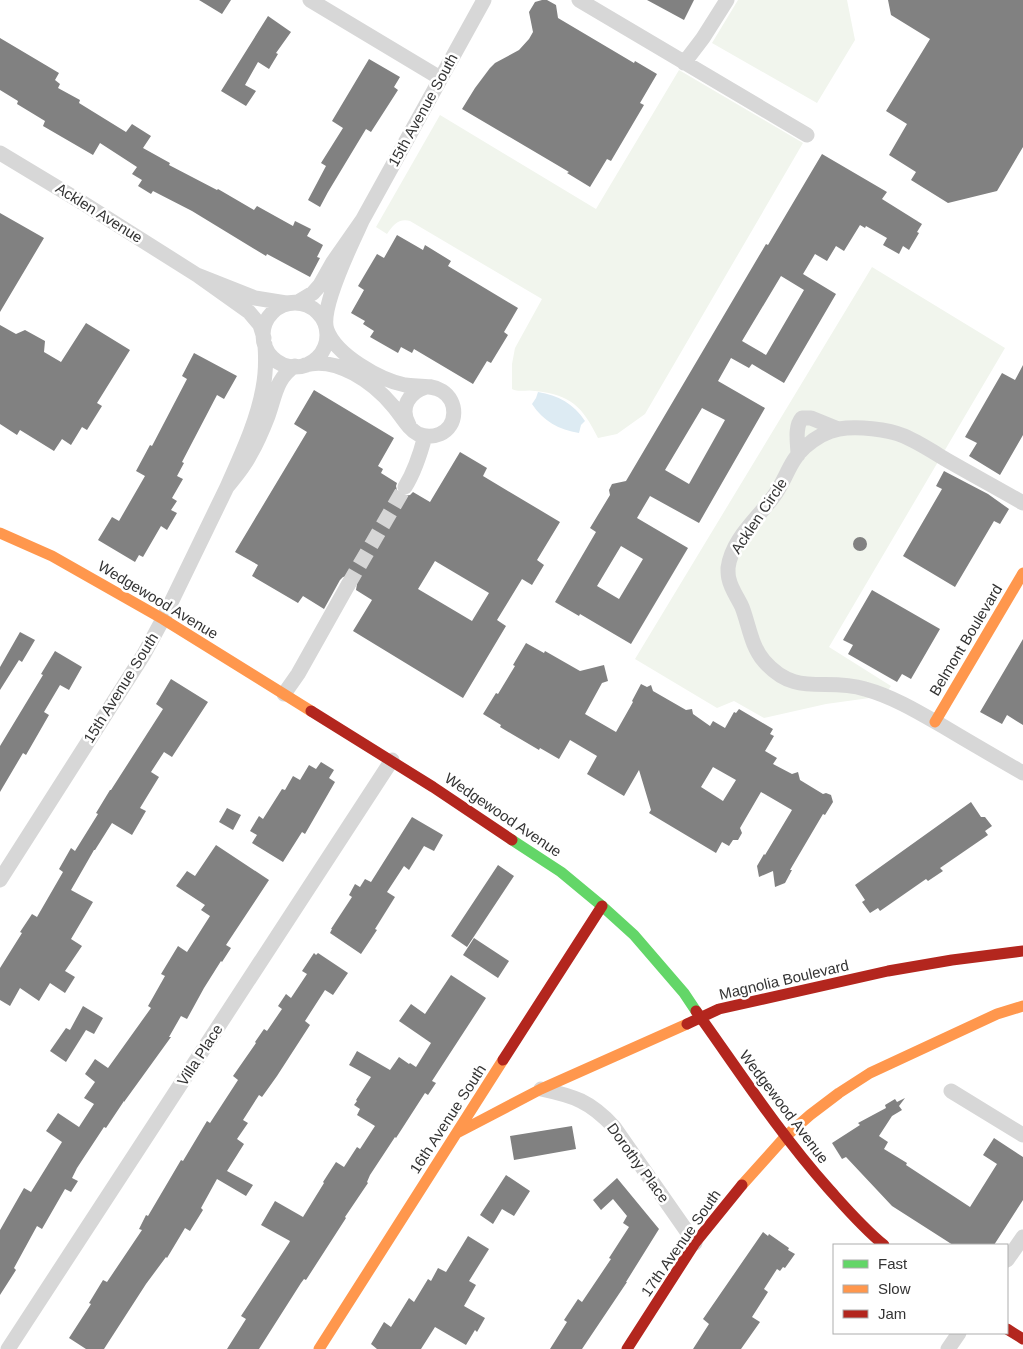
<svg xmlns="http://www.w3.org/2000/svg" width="1023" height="1349" font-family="Helvetica,sans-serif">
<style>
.green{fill:#f1f5ed}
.water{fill:#ddebf3}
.building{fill:#818181;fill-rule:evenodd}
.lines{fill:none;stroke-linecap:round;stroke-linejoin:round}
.street-tunnel{stroke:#d6d6d6;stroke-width:15;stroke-dasharray:15 8;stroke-linecap:butt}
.street{stroke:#d7d7d7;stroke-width:15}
.fast{stroke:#63d668;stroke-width:11}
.slow{stroke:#ff974d;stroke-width:11}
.jam{stroke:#b3261e;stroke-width:11}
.labels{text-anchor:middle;stroke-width:5;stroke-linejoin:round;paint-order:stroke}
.street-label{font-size:15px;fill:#333;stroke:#fff}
</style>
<rect width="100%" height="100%" fill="#fff"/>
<path class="green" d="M 738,0 L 847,0 L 855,40 L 817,103 L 712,43 Z
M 679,70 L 803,143 L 645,414 L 617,434 L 598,438 C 582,406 571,395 535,391 C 527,389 520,393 512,389 L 512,364 L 515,348 L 542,299 L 410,221 C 399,218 393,225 387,234 L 376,227 L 440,115 L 596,209 Z
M 872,267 L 1005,348 L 829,647 L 891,686 L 884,696 L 826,704 L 764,718 L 734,701 L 717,708 L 635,659 Z"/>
<path class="water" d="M 538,392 C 558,395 574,404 585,421 L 581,425 L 579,433 C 559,430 543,421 532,404 L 536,398 Z"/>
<path class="building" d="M 199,0 L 231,0 L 222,14 Z
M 542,0 L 547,0 L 556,5 L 558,18 L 634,63 L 635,61 L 657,74 L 640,103 L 644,105 L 611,161 L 607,159 L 590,187 L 567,173 L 569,172 L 462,109 L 475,88 L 490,68 L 495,63 L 519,50 L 529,39 L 533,32 L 529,12 L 535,2 Z
M 647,0 L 694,0 L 684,20 Z
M 888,0 L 1023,0 L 1023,147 L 997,191 L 948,203 L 911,180 L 916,172 L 889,155 L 907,124 L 886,111 L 930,39 L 891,15 Z
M 268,16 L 291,32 L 276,53 L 278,54 L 269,69 L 258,62 L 245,85 L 256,91 L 246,106 L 221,91 Z
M 0,38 L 59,73 L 55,80 L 60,84 L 58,88 L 80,100 L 79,103 L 126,132 L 132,124 L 151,136 L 143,148 L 170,163 L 169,165 L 217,190 L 218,189 L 254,210 L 257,206 L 293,226 L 295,221 L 311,229 L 307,236 L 323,245 L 317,257 L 320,258 L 310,277 L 267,254 L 266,256 L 192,211 L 153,191 L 151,194 L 138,186 L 142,180 L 132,174 L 137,167 L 100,143 L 93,155 L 43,126 L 45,121 L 17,104 L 18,101 L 0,90 Z
M 369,59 L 400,77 L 394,87 L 398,90 L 371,132 L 366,129 L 328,192 L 320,207 L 308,200 L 326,166 L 321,163 L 343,128 L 332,121 Z
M 822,154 L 887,192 L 882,199 L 922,224 L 917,232 L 919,233 L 909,250 L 903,246 L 899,254 L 883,245 L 887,238 L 866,226 L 865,228 L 860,225 L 844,251 L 836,246 L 827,261 L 815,254 L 803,274 L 836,294 L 784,383 L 752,364 L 749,368 L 731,358 L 718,381 L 765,408 L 699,523 L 650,496 L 637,518 L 688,548 L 631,644 L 580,614 L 579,616 L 555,602 L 596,532 L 590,528 L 610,495 L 609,490 L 612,484 L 626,481 L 766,244 L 768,245 ZM 781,276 L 804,290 L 766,355 L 742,341 ZM 702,408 L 725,420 L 689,484 L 665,470 ZM 621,546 L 643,559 L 619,599 L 597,586 Z
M 0,213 L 44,238 L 0,312 Z
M 397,235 L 423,250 L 425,245 L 451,261 L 448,266 L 518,308 L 504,332 L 508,335 L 491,363 L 487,361 L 473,384 L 414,349 L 412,353 L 401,347 L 398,353 L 370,337 L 374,331 L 363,324 L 365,321 L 351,313 L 364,290 L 358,286 L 377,254 L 384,258 Z
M 86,323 L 130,350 L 97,403 L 102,406 L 87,430 L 82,427 L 71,445 L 62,439 L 54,451 L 20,430 L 17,435 L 0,424 L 0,325 L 16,334 L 25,330 L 45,341 L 44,352 L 61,362 Z
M 194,353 L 237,376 L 224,399 L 217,395 L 182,462 L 184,463 L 177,476 L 183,479 L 172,498 L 177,501 L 171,510 L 177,513 L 167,530 L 161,526 L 143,557 L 139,555 L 135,562 L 98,540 L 112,517 L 119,521 L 145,476 L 136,471 L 150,445 L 152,446 L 187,379 L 182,376 Z
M 1023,365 L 1023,435 L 1000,475 L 969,456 L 977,443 L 965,437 L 1002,373 L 1015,380 Z
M 314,390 L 394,438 L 378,466 L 383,469 L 381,473 L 397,483 L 396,486 L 397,491 L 401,495 L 405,496 L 410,495 L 413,492 L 430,502 L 460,452 L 487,468 L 483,476 L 560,522 L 537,560 L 544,565 L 532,585 L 522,579 L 497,620 L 506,626 L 463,698 L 353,631 L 372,600 L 356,590 L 357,584 L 356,580 L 353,577 L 347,576 L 343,577 L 340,580 L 324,609 L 303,596 L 298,603 L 252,576 L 258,565 L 235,552 L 307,432 L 294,424 ZM 435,561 L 489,593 L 472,621 L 418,589 Z
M 944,471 L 988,494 L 1009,509 L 1000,524 L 994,521 L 955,587 L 903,556 L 942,489 L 936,486 Z
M853 544a7 7 0 1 1 14 0a7 7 0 1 1-14 0Z
M 872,590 L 940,629 L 911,679 L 902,674 L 897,682 L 848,654 L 853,645 L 843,640 Z
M 20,632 L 35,640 L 22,662 L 19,660 L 0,690 L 0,667 Z
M 1023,639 L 1023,725 L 1007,715 L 1002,724 L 980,712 Z
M 526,643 L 544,653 L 545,651 L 580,671 L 604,665 L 608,681 L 602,683 L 585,714 L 616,732 L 633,702 L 632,701 L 641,684 L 647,687 L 651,685 L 653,691 L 686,710 L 692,709 L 693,714 L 710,726 L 713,721 L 725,728 L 734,712 L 736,713 L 739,709 L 773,729 L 770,734 L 774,736 L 765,751 L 777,758 L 773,764 L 792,774 L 798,772 L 800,780 L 823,794 L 826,793 L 831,795 L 833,802 L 825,815 L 823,814 L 790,870 L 792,870 L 785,883 L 775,887 L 773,871 L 759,877 L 757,866 L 764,854 L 765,855 L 792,810 L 761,792 L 740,828 L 742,833 L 738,840 L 733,840 L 729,846 L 722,842 L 716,853 L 649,813 L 651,810 L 639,770 L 624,796 L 587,774 L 597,756 L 570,740 L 559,759 L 540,748 L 539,750 L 500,727 L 501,725 L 483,714 L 496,693 L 498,694 L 515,666 L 513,665 ZM 713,767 L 736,780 L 723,801 L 701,787 Z
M 55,651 L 82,667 L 69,690 L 60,685 L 44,712 L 49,715 L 26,755 L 23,753 L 0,792 L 0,746 L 43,675 L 41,674 Z
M 171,679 L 208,702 L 172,757 L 164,752 L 151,772 L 159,777 L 140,808 L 146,811 L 132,835 L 112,823 L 95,850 L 94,850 L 71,890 L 93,902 L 71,939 L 82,946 L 65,971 L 75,977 L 65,993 L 50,983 L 39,1001 L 20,988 L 10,1006 L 0,1000 L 0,968 L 22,933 L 20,932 L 32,914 L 37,917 L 63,872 L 59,869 L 71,848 L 75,851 L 98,814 L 96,813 L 110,790 L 111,790 L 163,709 L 156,704 Z
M 321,762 L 334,770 L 329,778 L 335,782 L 305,834 L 302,832 L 283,862 L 252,843 L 257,835 L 250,831 L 259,816 L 263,819 L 282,789 L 285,790 L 293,776 L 300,780 L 309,765 L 316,769 Z
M 971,802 L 981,817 L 985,817 L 992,826 L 985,831 L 988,835 L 940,868 L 943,871 L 928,881 L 926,879 L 880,911 L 878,908 L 870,913 L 862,902 L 865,900 L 855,885 Z
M 227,808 L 241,815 L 233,830 L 219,822 Z
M 412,817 L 443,835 L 434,851 L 424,846 L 409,870 L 404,866 L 387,892 L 395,897 L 375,929 L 377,930 L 361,954 L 330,933 L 332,929 L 331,929 L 352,897 L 349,895 L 355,884 L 360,887 L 365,879 L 371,882 Z
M 216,845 L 269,880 L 226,945 L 231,948 L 222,962 L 221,961 L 204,988 L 187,1019 L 181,1016 L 169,1037 L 171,1037 L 124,1102 L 124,1101 L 106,1128 L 104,1127 L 77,1168 L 72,1178 L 78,1181 L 71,1192 L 65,1189 L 42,1229 L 37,1226 L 14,1268 L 16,1270 L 0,1295 L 0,1230 L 24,1188 L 31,1192 L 62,1142 L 46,1131 L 58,1113 L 79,1127 L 94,1104 L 84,1098 L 95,1082 L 85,1074 L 95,1059 L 108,1068 L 151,1008 L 148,1006 L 165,976 L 161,974 L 178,946 L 187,952 L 210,916 L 201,910 L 205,905 L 176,886 L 187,871 L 195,876 Z
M 498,865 L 514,876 L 467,947 L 451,936 Z
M 474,938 L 509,961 L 498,978 L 463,955 Z
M 314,953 L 316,955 L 318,953 L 348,973 L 333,995 L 325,990 L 305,1021 L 310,1025 L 277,1076 L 262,1097 L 259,1095 L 243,1120 L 248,1123 L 237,1139 L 244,1144 L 227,1171 L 253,1185 L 246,1196 L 217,1179 L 201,1208 L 203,1210 L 190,1231 L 185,1228 L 167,1258 L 166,1257 L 146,1284 L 104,1349 L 86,1349 L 69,1338 L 91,1304 L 89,1303 L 103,1280 L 107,1282 L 142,1230 L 139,1229 L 146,1215 L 148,1216 L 181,1160 L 183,1161 L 207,1121 L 210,1123 L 238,1080 L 233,1076 L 256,1043 L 255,1042 L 264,1029 L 267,1031 L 282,1009 L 278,1006 L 286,994 L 291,998 L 307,974 L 302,971 Z
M 451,975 L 486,998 L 432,1081 L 436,1083 L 428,1095 L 425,1093 L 396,1138 L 395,1137 L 370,1175 L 367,1182 L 368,1183 L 345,1217 L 346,1218 L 306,1280 L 304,1279 L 301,1283 L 259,1349 L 227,1349 L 246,1319 L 241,1316 L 289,1243 L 290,1241 L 261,1225 L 275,1201 L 303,1217 L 324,1183 L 323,1182 L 336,1162 L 344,1167 L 357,1147 L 360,1149 L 375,1126 L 357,1115 L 360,1109 L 354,1105 L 357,1101 L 356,1100 L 371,1077 L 349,1065 L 357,1051 L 390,1070 L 399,1057 L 409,1064 L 410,1063 L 416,1067 L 431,1043 L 399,1021 L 411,1004 L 425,1014 Z
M 83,1006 L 103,1018 L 94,1034 L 86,1030 L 66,1062 L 50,1051 L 66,1028 L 70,1030 Z
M 905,1098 L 899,1106 L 902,1110 L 892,1116 L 879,1136 L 888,1142 L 884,1149 L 907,1163 L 906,1165 L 970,1207 L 997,1164 L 983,1155 L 994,1138 L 1023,1157 L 1023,1200 L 994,1245 L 953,1245 L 892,1206 L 846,1157 L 842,1159 L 832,1143 L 860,1125 L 858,1123 L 886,1108 L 885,1105 L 895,1099 L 897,1102 Z
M 572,1126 L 576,1149 L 514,1160 L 510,1136 Z
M 506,1175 L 530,1191 L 514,1216 L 502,1209 L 493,1224 L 480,1215 Z
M 617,1178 L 659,1229 L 626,1282 L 627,1282 L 582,1349 L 550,1349 L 567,1322 L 564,1320 L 578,1299 L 582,1302 L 611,1259 L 609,1258 L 629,1227 L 623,1223 L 627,1216 L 613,1199 L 601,1210 L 593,1200 Z
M 763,1232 L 768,1236 L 769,1234 L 789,1248 L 788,1250 L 795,1254 L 785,1268 L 783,1267 L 780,1271 L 777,1269 L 764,1289 L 768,1292 L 752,1317 L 760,1322 L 741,1349 L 693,1349 L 709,1324 L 703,1319 Z
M 468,1236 L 489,1249 L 469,1281 L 476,1285 L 464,1306 L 485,1318 L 477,1332 L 475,1330 L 466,1345 L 435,1327 L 421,1349 L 377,1349 L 371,1344 L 384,1322 L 391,1327 L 409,1298 L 414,1302 L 428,1279 L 431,1281 L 438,1268 L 446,1272 Z"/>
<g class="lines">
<path class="street-tunnel" d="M 348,585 L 405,487"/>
<path class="street" d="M 310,0 L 440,78
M 579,0 L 807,135
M 684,63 L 703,38 L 727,0
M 0,153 L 83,203 L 197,275
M 363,219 L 484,0
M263 335a32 32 0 1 1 64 0a32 32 0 1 1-64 0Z
M 264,338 L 260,325 L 249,312 L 197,275 L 255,298 L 286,303 L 298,302 L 313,293 L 320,285 L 333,262 L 363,219 C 353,241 319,308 327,330 C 336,355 380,380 405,385 C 417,387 431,384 442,391 C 458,401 458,426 440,434 C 433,437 425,437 418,434 C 408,429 401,415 393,406 C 374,383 337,356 305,365
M 265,345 C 266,359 266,373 263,388 C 257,422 241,455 227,487 C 235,477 244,467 250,455 C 257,443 263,429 268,416 C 275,397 276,378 295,366
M 409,425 C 399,408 409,392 426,387
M 798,455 C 798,444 794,427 802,418 L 811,418 L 838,429
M 405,487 C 415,471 420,455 425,436
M 1023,503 C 997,488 971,474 945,459 C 932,451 918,442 904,436 C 888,429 857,426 839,429 C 827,431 814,439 805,447 C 791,459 786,478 776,493 C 760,517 732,537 728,568 C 728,571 728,576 729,579 C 731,589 738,598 742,607 C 749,625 751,646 764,661 C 796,698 825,677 865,689 C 894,697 920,713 946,728 C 971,743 997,758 1023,773
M 284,694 L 298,674 L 348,585
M 0,880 L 144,654 L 163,619 L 227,487
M 541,1089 C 574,1096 590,1101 614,1127 L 695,1243
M 951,1091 L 1023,1135
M 1007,1260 L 1023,1237
M 8,1349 L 392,760
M 948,1349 L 959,1333"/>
<path class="fast" d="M 512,840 L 561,872 L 602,906 L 634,935 L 684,993 L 696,1011"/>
<path class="slow" d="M 0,533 L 52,556 L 163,619 L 311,711
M 935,722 L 1023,573
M 457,1133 L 541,1089 L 687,1024
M 742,1185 L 785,1137 L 810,1115 L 839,1093 L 870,1073 L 997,1014 L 1023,1006
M 319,1349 L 503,1060"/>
<path class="jam" d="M 311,711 L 433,787 L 512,840
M 696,1011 C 739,1071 779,1133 828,1188 C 846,1208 863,1228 884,1245
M 687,1024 L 719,1009 L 888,971 L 952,960 L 1023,951
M 503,1060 L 602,906
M 1007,1329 L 1023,1339
M 627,1349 L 695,1243 L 742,1185"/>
</g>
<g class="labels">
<g class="street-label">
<text transform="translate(423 110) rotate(-61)" y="5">15th Avenue South</text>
<text transform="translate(99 213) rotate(32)" y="5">Acklen Avenue</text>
<text transform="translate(759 516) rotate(-56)" y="5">Acklen Circle</text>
<text transform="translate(158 600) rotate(31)" y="5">Wedgewood Avenue</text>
<text transform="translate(966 640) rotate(-59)" y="5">Belmont Boulevard</text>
<text transform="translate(121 688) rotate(-58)" y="5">15th Avenue South</text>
<text transform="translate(503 815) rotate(34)" y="5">Wedgewood Avenue</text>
<text transform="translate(784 980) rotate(-13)" y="5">Magnolia Boulevard</text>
<text transform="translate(200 1055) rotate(-57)" y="5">Villa Place</text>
<text transform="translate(784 1107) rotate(53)" y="5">Wedgewood Avenue</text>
<text transform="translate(448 1119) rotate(-57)" y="5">16th Avenue South</text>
<text transform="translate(638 1163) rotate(54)" y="5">Dorothy Place</text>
<text transform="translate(681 1243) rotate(-55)" y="5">17th Avenue South</text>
</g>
</g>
<rect x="833" y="1244" width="175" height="90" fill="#ffffff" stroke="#adadad"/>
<rect x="843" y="1260" width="25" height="8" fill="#63d668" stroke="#adadad"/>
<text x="878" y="1269" font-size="15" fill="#333333">Fast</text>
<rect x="843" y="1285" width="25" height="8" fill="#ff974d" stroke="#adadad"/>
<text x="878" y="1294" font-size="15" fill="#333333">Slow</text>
<rect x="843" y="1310" width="25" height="8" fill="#b3261e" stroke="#adadad"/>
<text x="878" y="1319" font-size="15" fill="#333333">Jam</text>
</svg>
